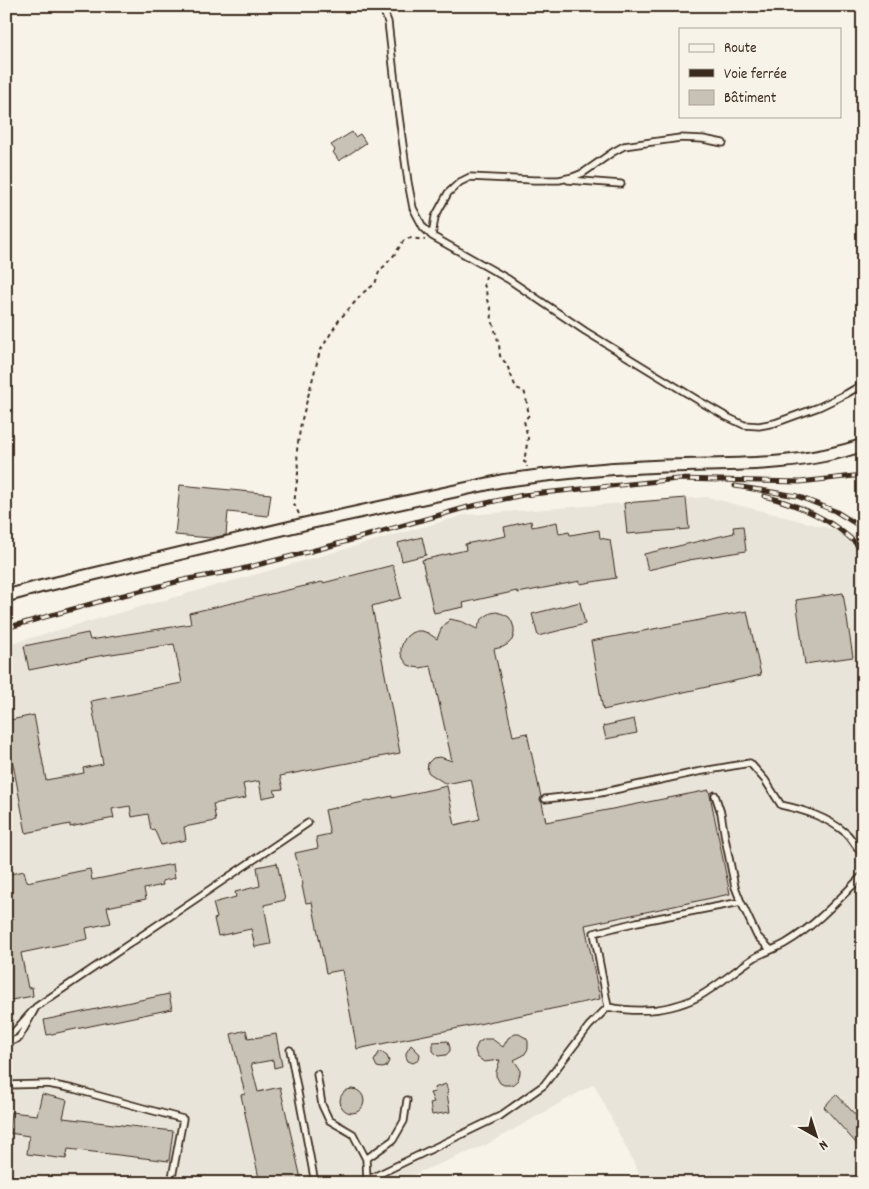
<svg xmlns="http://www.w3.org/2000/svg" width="869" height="1189" font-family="Dekko,sans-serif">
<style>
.built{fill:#e9e4d9}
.building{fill:#c8c1b6;stroke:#3b2a1e}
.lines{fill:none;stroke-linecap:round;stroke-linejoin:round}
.lane-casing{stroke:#3b2a1e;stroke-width:9}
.street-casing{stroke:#3b2a1e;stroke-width:15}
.path{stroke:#3b2a1e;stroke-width:2;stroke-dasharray:4 4;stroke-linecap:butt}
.lane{stroke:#f7f3e8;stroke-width:5.5}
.street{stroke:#f7f3e8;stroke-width:11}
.rail-casing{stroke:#3b2a1e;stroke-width:5}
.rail{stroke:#f7f3e8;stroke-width:3;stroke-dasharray:9;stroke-linecap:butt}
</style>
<rect width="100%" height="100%" fill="#f7f3e8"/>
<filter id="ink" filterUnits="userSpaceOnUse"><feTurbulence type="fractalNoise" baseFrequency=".02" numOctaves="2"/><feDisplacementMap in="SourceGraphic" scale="10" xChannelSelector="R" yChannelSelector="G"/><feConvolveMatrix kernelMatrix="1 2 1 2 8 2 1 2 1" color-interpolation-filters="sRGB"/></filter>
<g filter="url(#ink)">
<path class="built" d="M 707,497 L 863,537 L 863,1183 L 644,1183 L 594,1084 L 486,1145 L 393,1183 L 6,1183 L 6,645 L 465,515 Z"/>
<path class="building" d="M 352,132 L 355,137 L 360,134 L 366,143 L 339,161 L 333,152 L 335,150 L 331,145 Z
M 180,485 L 271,494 L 268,516 L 228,512 L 226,535 L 211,538 L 175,535 Z
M 686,498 L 689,529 L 627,534 L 624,503 Z
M 531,521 L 532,527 L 557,522 L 559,534 L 569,532 L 570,535 L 599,530 L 600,538 L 610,540 L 616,578 L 580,584 L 580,581 L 518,593 L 517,591 L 463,603 L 464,607 L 434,613 L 422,560 L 466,550 L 465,544 L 506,536 L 504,527 Z
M 743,526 L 746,551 L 689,560 L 648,570 L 644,554 L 734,533 L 733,527 Z
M 422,537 L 426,555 L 402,561 L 398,543 Z
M 393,565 L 401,598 L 372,606 L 400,753 L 280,776 L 283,789 L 274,790 L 276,795 L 262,798 L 259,781 L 243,784 L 246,798 L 213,804 L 216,821 L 184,827 L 186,840 L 161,845 L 154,829 L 151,830 L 148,814 L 132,817 L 130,806 L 112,809 L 114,818 L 70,827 L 70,824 L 26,833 L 6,727 L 6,721 L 34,715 L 46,780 L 84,773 L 83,768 L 103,764 L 91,701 L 182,683 L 174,644 L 99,656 L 29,670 L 24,646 L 88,633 L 90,640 L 191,624 L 189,613 L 322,582 L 323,583 Z
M 843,593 L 853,657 L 805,664 L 796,600 Z
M 580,602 L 585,624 L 538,636 L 532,614 Z
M 747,611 L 761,675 L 603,710 L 591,641 Z
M 497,612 L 503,614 L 509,617 L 512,622 L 514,628 L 514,634 L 512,640 L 508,644 L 503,647 L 494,649 L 513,736 L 527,733 L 541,797 L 540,800 L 542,803 L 546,822 L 709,790 L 730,894 L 585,925 L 600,999 L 357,1049 L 342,970 L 326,973 L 312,902 L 306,903 L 302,886 L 303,885 L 295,853 L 318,848 L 316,837 L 330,834 L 325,810 L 392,796 L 392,798 L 447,786 L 455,825 L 480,819 L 471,779 L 446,784 L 429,773 L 427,770 L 428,763 L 433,758 L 440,757 L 452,761 L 431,666 L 420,668 L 414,667 L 408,665 L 404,660 L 401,654 L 401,648 L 403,642 L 406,637 L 411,633 L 416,631 L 422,631 L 428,633 L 437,639 L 441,629 L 450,619 L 463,622 L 477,629 L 481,620 L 486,616 L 491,613 Z
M 634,719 L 637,733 L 606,739 L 603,726 Z
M 277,863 L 285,900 L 264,905 L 271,944 L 255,947 L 251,929 L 218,936 L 214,919 L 217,918 L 213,903 L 236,897 L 235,892 L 260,886 L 257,867 Z
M 173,864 L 175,878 L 162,881 L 163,885 L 144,889 L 146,899 L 107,907 L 111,923 L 86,928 L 88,939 L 21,953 L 28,988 L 32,987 L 33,996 L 6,1001 L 6,875 L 24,871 L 27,882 L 90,869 L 92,880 Z
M 169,994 L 172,1009 L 47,1035 L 44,1020 Z
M 246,1030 L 248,1038 L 254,1037 L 254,1038 L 276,1034 L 282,1066 L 274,1068 L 273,1060 L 251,1064 L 258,1092 L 280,1087 L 302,1183 L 260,1183 L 241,1095 L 245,1094 L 231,1034 Z
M 515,1034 L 519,1034 L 526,1038 L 528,1041 L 528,1049 L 524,1055 L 514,1060 L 520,1069 L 520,1073 L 518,1080 L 512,1085 L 504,1085 L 500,1083 L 496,1076 L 496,1072 L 500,1060 L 484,1062 L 477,1057 L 475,1050 L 478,1043 L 484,1039 L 492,1039 L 503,1047 L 508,1038 Z
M 448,1041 L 450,1048 L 450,1051 L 446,1055 L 438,1056 L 433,1051 L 433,1042 Z
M 411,1045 L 420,1054 L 419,1060 L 413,1063 L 408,1061 L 406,1057 L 406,1053 Z
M 380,1051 L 387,1056 L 389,1061 L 386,1067 L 382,1068 L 377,1067 L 374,1061 Z
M 446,1084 L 448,1092 L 447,1093 L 450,1112 L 432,1115 L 430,1103 L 434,1102 L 430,1093 L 435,1092 L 434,1088 Z
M340 1101a12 12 0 1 1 24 0a12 12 0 1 1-24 0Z
M 42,1094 L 67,1100 L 63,1118 L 173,1131 L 169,1161 L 68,1149 L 66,1159 L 27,1154 L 29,1136 L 9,1133 L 11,1112 L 37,1115 Z
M 836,1094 L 863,1123 L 863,1151 L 824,1107 Z"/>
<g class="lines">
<g class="lane-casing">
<path id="lane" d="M 382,6 L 388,22 L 398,109 L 408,182 L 413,208 L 423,227 L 432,236 L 508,279 L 585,331 L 701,402 L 727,417 L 744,425 L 759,426 L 775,423 L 819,407 L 846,394 L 863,384
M 568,180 L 621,184
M 432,236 L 435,217 L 448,193 L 460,182 L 470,177 L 534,180 L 559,180 L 573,177 L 583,173 L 613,152 L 624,146 L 680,138 L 703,139 L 723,143
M 715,795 L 721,813 L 725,838 L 735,887 L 741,902 L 757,936 L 771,950
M 545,799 L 600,793 L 697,772 L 750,763 L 765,780 L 781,805 C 804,810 827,817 846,833 C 852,838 856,848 863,854
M 741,902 L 637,922 L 594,933 L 608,1007 C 638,1013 670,1011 698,997 C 718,986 735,970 754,958 C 764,952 776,949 786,943 C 815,926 839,899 863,875
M 36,1007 L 308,823
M 6,1037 L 13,1033 L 36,1007 L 19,1038 L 6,1044
M 290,1050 L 315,1183
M 317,1074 L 322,1105 L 329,1120 L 353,1134 L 366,1159
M 6,1085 L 48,1084 L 74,1089 L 183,1119 L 171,1183
M 407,1100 L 404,1121 L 393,1140 L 366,1159 L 367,1180 L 500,1116 L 544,1085 L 589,1026 L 608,1007"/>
</g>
<g class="street-casing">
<path id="street" d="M 6,596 L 39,587 L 304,524 L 501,481 C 555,473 609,468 663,466 C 729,464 800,467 863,445"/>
</g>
<path class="path" d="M 486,276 L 484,285 L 486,289 L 487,300 L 491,309 L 492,320 L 499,344 L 500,356 L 507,365 L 516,388 L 524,391 C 527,399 527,407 529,415 L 524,421 L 528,438 L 524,462 L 527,463 L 527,467
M 299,514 L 294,504 L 298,473 L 297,450 L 301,423 L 320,351 L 339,320 L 364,292 L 375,284 L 379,272 L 395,254 L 404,240 L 410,238 L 425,240"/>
<use href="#lane" class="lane"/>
<use href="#street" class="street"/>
<g class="rail-casing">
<path id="rail" d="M 735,486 L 797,496 L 835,511 L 863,528
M 764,496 C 800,505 838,522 863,551
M 6,628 L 112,598 L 188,579 L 234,571 L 323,548 L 468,507 L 523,495 L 678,479 L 800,482 L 863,475"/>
</g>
<use href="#rail" class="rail"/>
</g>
</g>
<rect width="869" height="1189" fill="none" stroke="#f7f3e8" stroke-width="25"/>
<rect x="12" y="12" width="844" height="1164" fill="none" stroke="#3b2a1e" stroke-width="2" filter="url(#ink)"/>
<rect x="679" y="28" width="162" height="90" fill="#f7f3e8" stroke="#aca397"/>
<rect x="689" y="44" width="25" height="8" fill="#f7f3e8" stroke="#aca397"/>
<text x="724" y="52" font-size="15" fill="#3b2a1e">Route</text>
<rect x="689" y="69" width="25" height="8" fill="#3b2a1e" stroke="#aca397"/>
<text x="724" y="78" font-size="15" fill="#3b2a1e">Voie ferrée</text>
<rect x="689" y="90" width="25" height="15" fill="#c8c1b6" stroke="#aca397"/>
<text x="724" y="102" font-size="15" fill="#3b2a1e">Bâtiment</text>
<g transform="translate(816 1136) rotate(141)" stroke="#f7f3e8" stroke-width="4" paint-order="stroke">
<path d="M0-4L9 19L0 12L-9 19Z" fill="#3b2a1e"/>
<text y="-8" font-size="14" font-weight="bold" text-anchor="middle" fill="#3b2a1e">N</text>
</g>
</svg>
